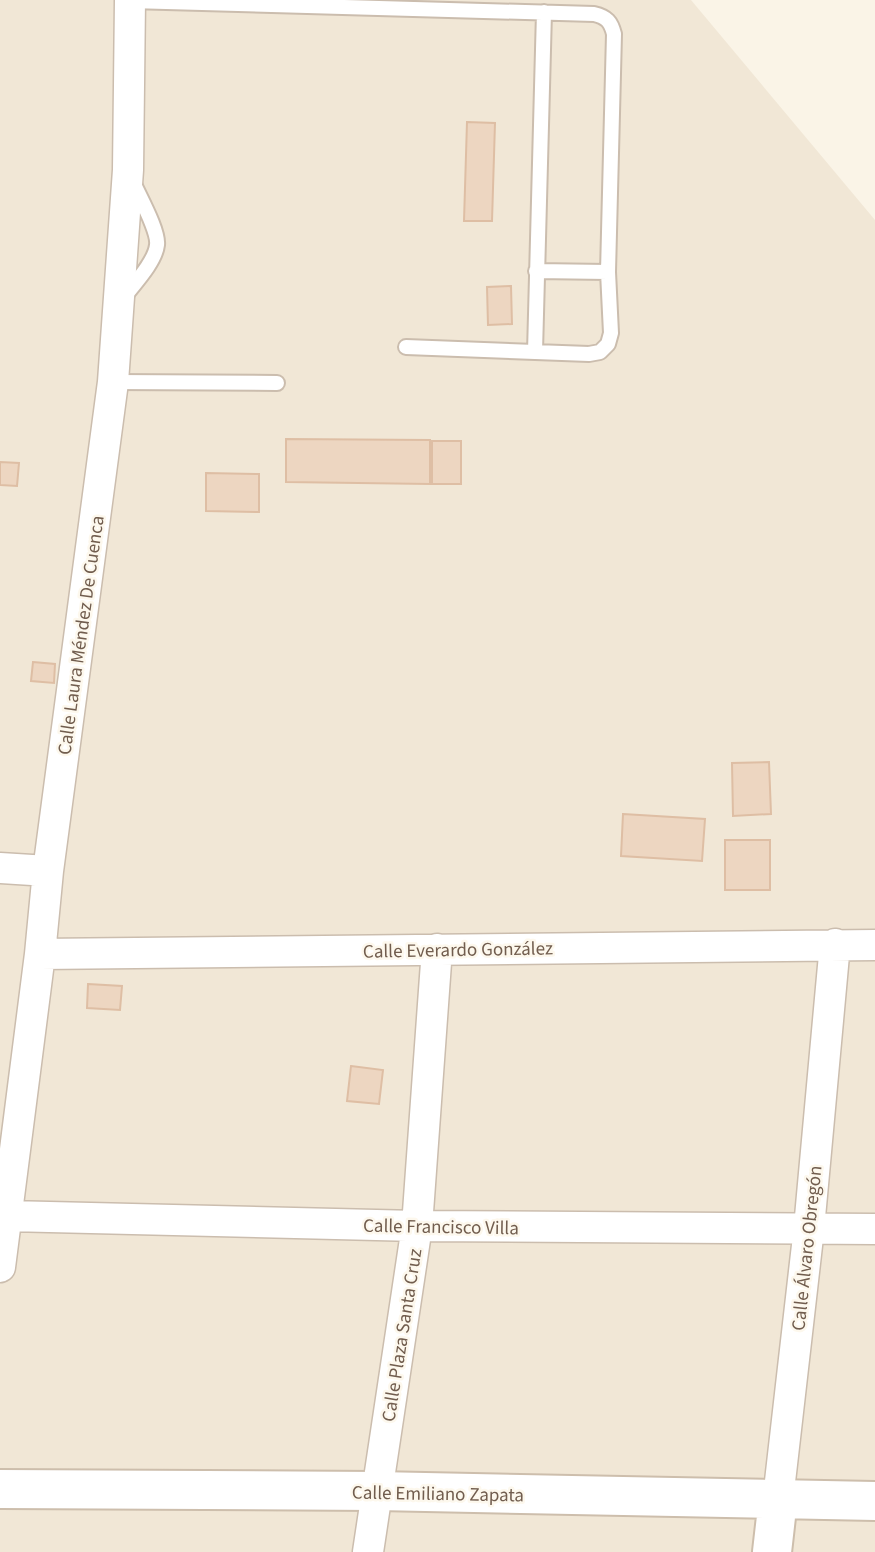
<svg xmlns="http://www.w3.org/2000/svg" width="875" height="1552" font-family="'Source Sans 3',sans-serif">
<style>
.residential{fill:#f1e7d6}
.building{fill:#edd6c1;stroke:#debea4;stroke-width:2}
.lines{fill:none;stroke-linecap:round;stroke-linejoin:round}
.lane-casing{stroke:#cbbdae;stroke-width:18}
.street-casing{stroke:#cbbdae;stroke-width:33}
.secondary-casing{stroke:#cdbeac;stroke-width:42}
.lane{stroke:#fff;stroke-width:14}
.street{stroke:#fff;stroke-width:30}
.secondary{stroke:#fff;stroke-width:38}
.labels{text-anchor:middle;stroke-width:5;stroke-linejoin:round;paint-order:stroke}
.street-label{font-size:19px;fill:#715d4e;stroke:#fdf8ed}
</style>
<rect width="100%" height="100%" fill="#faf4e7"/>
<path class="residential" d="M 0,0 L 691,0 L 875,220 L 875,1552 L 0,1552 Z"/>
<path class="building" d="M 467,122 L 495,123 L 492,221 L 464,221 Z
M 511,286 L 512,324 L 488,325 L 487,287 Z
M 286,439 L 430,440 L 430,484 L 286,482 Z
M 432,441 L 461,441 L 461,484 L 432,484 Z
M 0,462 L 19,463 L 17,486 L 0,485 Z
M 206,473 L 259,474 L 259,512 L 206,511 Z
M 33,662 L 55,664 L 54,683 L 31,681 Z
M 769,762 L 771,814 L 733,816 L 732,763 Z
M 623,814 L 705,819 L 702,861 L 621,856 Z
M 725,840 L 770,840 L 770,890 L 725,890 Z
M 88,984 L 122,986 L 120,1010 L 87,1008 Z
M 351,1066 L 383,1070 L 379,1104 L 347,1101 Z"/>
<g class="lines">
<g class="lane-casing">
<path id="lane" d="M 130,1 L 594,14 C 607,17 611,22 614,34 L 608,272 L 611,333 L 608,344 L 600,352 L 589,354 L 406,347
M 536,271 L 608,272
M 124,297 C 134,284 155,262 157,245 C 159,231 139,196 133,182
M 535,352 L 544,12
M 113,382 L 277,383"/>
</g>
<g class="street-casing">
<path id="street" d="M 0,868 L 48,871
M 40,954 L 875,945
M 8,1216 L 417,1226 L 875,1229
M 0,1267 L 40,954 L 48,871 L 113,382 L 128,170 L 130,0
M 778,1499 L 809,1228 L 835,944
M 368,1552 L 417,1226 L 437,949"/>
</g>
<g class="secondary-casing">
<path id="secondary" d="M 0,1489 L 377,1491 L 875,1501
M 772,1552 L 778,1499"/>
</g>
<use href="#lane" class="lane"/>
<use href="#street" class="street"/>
<use href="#secondary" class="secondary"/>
</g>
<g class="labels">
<g class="street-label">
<text transform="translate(80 635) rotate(-82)" y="7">Calle Laura Méndez De Cuenca</text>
<text transform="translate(458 949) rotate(-1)" y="7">Calle Everardo González</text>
<text transform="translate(441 1226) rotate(1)" y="7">Calle Francisco Villa</text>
<text transform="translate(806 1248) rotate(-84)" y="7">Calle Álvaro Obregón</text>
<text transform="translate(401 1335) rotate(-81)" y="7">Calle Plaza Santa Cruz</text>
<text transform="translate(438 1493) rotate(1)" y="7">Calle Emiliano Zapata</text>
</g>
</g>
</svg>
